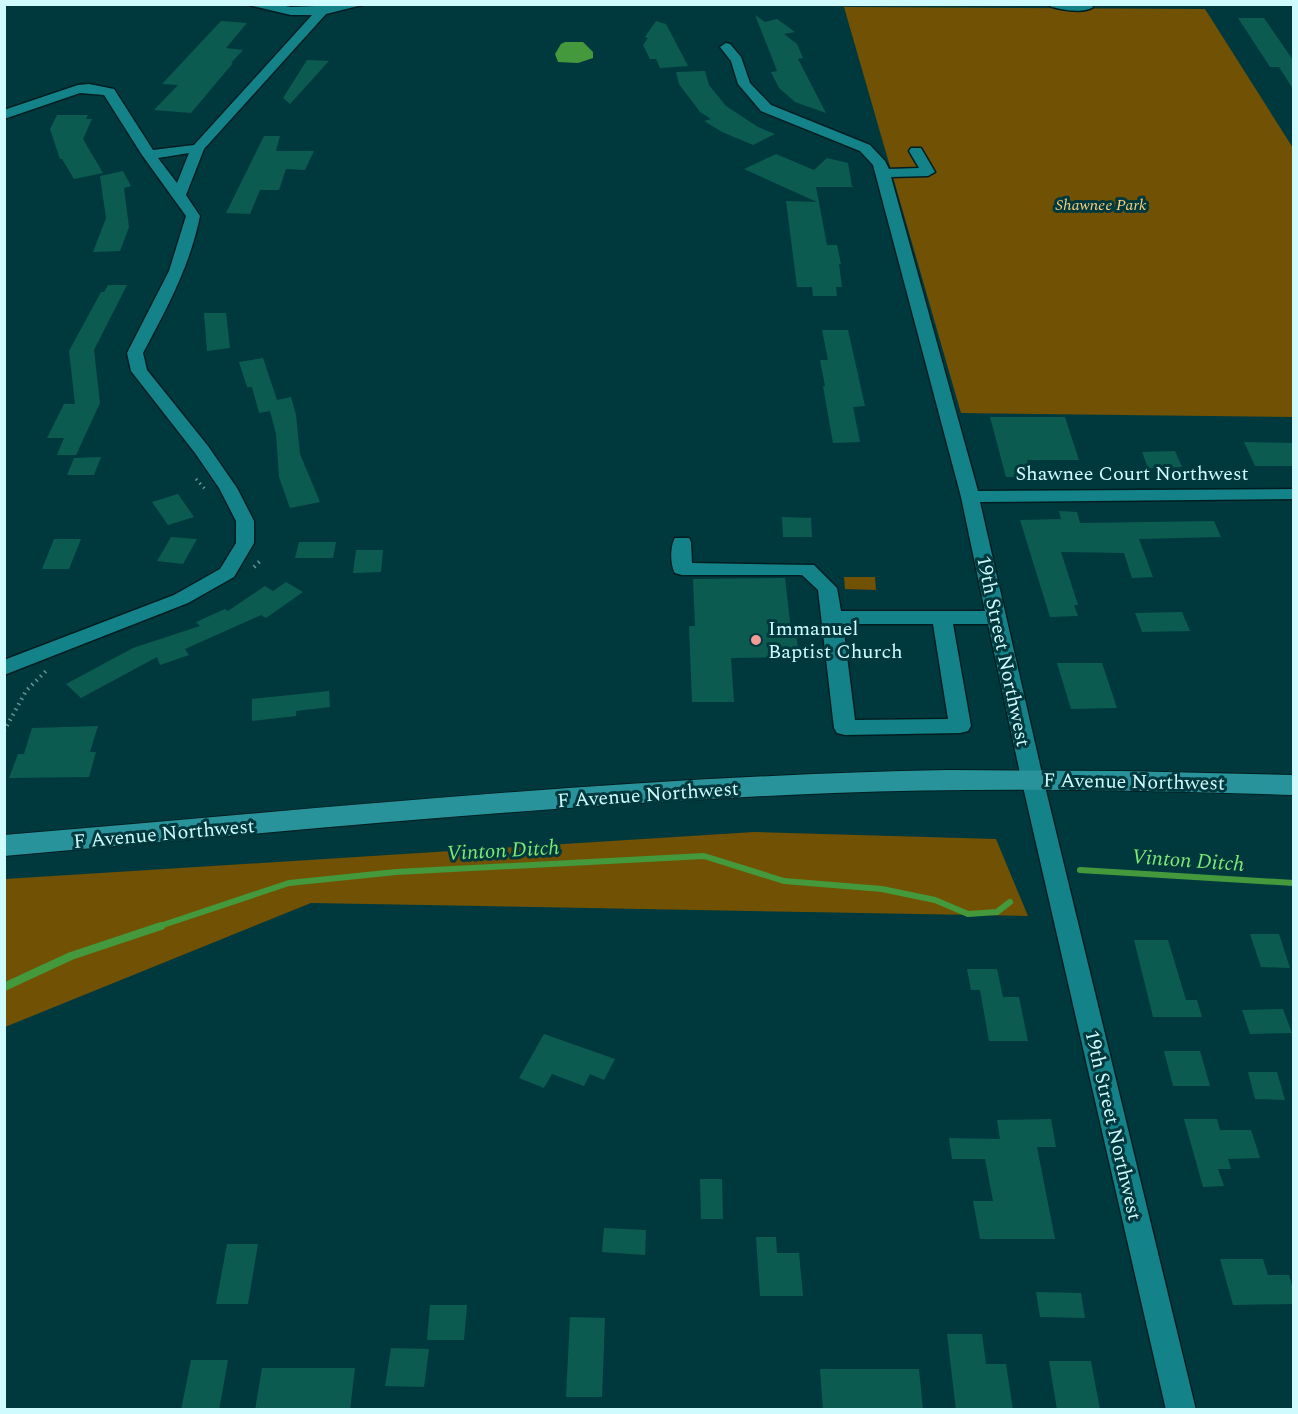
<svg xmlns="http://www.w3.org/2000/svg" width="1298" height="1414" font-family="Spectral,serif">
<rect width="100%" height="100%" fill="#00393d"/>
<path fill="#715104" d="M844,7L1205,9L1293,148V417L961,413Z
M844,577H875L876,590L845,589Z
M754,832L996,839L1028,916L311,903L5,1027V879Z"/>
<path fill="#43993c" d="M565,42H583L593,52V58L578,63L558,62L555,54L561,44Z"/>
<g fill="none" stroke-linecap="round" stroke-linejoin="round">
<path stroke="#43993c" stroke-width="6" d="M1080,870L1294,883
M157,927L289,883L396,872L704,856L784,881L882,889L935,900L968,914L997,912L1010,902"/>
<path stroke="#43993c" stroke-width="8" d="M4,987L71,956L161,926"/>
</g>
<path fill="#0c5b51" d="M755,15L765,22L777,19L795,32L784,34L797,44L803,58L798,59L826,113L795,102L779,88L771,72L777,71L774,63Z
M1238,18H1264L1293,60V89L1279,67H1270Z
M221,21L247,23L226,48L243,50L231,63H233L191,113L154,110L178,85L162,84Z
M656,21L666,24L688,66L660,68L656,59H650L643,45L648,38L645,37Z
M307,60L329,61L290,104L283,98Z
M705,71L709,85L726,106L758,127L775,134L753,145L722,132L704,121L711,119L700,112L679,84L676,72Z
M57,115H88L86,119H92L83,139L103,173L74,179L62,159H60L50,129Z
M264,136H280L276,151H314L305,170L286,169L279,190H260L250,214L226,213Z
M776,154L814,170L827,158L848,163L852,186L854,187H816L827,245H837L841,264H839L842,287H836L837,296H813L812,287H797L786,201L817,202L744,169Z
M123,171L131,186L124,188L129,227L120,251L93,252L106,218L100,176Z
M108,285H127L94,350L100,403L76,455H57L64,438H47L64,404H75L69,351L101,292H104Z
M204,313H226L230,348L207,351Z
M822,330H848L865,406L853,407L860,442L833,443L823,386H825L820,360H828Z
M263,358L277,400L291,397L296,415L300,454L320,502L290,508L279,477L276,434L270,411L259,413L252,387H247L239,362Z
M990,417H1065L1079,460H1027L1031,477H1006Z
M1244,442L1293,443V466H1255Z
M1175,451L1182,467L1148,468L1142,452Z
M101,457L94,475H67L74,458Z
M178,494L194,517L168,525L152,502Z
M1059,511L1077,512L1080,523L1214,521L1221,537L1139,539L1153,577L1132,578L1124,553L1061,552L1078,605H1074L1078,616L1050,617L1020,520L1061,519Z
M782,517L811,518L812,537H783Z
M171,537L197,539L183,564L157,561Z
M54,539H81L69,569H42Z
M299,542H336L333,558H295Z
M356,550H383L381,572L353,573Z
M785,578L790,622L792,633H796L799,657L731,658L734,702H692L689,626H695L693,579Z
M286,582L303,592L266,618L261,615L185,649L189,655L160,665L157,657L81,698L66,684L133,648L200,626L196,622L225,609L228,611L265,586L273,591Z
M1182,612L1190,631L1142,632L1135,613Z
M1057,663H1102L1117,708L1071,709Z
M329,691L330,707L296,711V716L252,721V699Z
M98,726L90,752H96L89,777L9,778L18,754H24L32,728Z
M1250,934H1279L1290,968L1261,967Z
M1134,940H1168L1186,1000H1197L1202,1017H1153Z
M967,969H997L1003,997H1019L1028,1041H989L980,990H971Z
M1283,1009L1292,1033L1250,1034L1242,1010Z
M544,1034L615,1059L604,1080L590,1074L584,1086L552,1074L544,1088L519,1078Z
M1164,1051H1200L1210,1086H1173Z
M1248,1072H1277L1285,1100L1255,1099Z
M1051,1119L1056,1147H1037L1055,1239H980L973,1201H993L985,1159H952L949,1138L1000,1139L997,1120Z
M1184,1119H1217L1220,1130H1251L1260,1158L1228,1159L1231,1169H1218L1224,1186L1203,1187Z
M700,1179H722L723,1219H701Z
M604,1228L646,1230L645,1255L602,1252Z
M756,1237H776L777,1253H799L803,1296H760Z
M227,1244H258L248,1304H216Z
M1220,1259H1263L1268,1275H1289L1293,1289V1304L1233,1305Z
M1036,1292L1081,1293L1085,1318L1040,1317Z
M430,1305H467L464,1340H427Z
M570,1317L605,1318L602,1397H566Z
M947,1334H982L986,1364H1006L1013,1410H956Z
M391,1348L429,1349L424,1387L385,1386Z
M191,1360H228L219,1410H181Z
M1049,1361H1091L1100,1410H1057Z
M262,1368H355L350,1410H255Z
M820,1369H919L923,1410H823Z"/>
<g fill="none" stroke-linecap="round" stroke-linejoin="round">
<defs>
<path id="minor" d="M244,4H274L291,7L366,4L326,14L204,149L186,195L200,216C190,266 167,308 143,353L147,370L208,446L237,488L254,521V543L234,577L188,603L4,675V660L174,595L220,569L236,543V521L219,488L195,453L131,371L127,353L169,271L186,216L142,155L104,95L80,93L4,119V110L78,85L89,84L114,89L153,150L194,145L312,15H291ZM189,153L177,183L158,158Z
M1046,4H1091L1093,7C1084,14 1056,10 1046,4Z
M726,43L730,44L741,57L750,83L771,105L870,145L885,161L889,169L919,168L909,151L911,148H921L935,172L928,176L891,177L978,491L1294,489V499L980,502L1043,778L1196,1410H1166L1021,778L988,624H953L971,726L968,731L960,733L845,735L837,733L834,728L818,590L802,575H682L675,573C670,565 670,546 675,538H689L691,542L692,563L814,565L837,588L841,611H985L961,497L873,165L860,151L761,111L738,84L731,61L720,47ZM843,624H933L948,719L855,720Z"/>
<path id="major" d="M948,770L1121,771L1294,775V795C1140,790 986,787 833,793C556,804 280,832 4,856V835C319,809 632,776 948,770Z"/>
</defs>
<use href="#minor" stroke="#001e20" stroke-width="3"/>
<use href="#major" stroke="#001e20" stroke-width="2"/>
<path stroke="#63969a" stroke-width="3" stroke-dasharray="1.5 4" stroke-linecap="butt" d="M196,479L205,489"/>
<path stroke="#63969a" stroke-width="4" stroke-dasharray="1.5 4.5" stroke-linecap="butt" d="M254,567L261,560
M4,731L26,691L46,671"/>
<use href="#minor" fill="#138289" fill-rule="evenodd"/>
<use href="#major" fill="#29939b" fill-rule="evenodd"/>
</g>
<circle fill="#f59b98" stroke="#00393d" stroke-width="2" cx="756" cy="640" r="6"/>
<g text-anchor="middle" stroke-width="6" stroke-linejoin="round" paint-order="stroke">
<g font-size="16" font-style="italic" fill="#facf7e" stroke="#00393d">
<text x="1101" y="210">Shawnee Park</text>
</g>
<g font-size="20" fill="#cffbfe" stroke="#00393d">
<text x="1132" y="480">Shawnee Court Northwest</text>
<text transform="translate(1004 651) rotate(78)" y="7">19th Street Northwest</text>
<text transform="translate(1134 781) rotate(1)" y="7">F Avenue Northwest</text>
<text transform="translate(648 794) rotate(-4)" y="7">F Avenue Northwest</text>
<text transform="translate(164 833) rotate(-5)" y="7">F Avenue Northwest</text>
<text transform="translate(1114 1125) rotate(77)" y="7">19th Street Northwest</text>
</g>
<g font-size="20" fill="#cffbfe" stroke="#00393d" text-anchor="start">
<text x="768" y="635">Immanuel<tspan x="768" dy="23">Baptist Church</tspan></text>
</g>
<g font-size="21" font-style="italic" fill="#7ee974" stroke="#00393d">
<text transform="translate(503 850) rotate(-3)" y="7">Vinton Ditch</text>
<text transform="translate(1188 860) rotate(4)" y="7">Vinton Ditch</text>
</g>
</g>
<rect width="1298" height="1414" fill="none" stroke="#cffbfe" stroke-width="12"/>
</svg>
